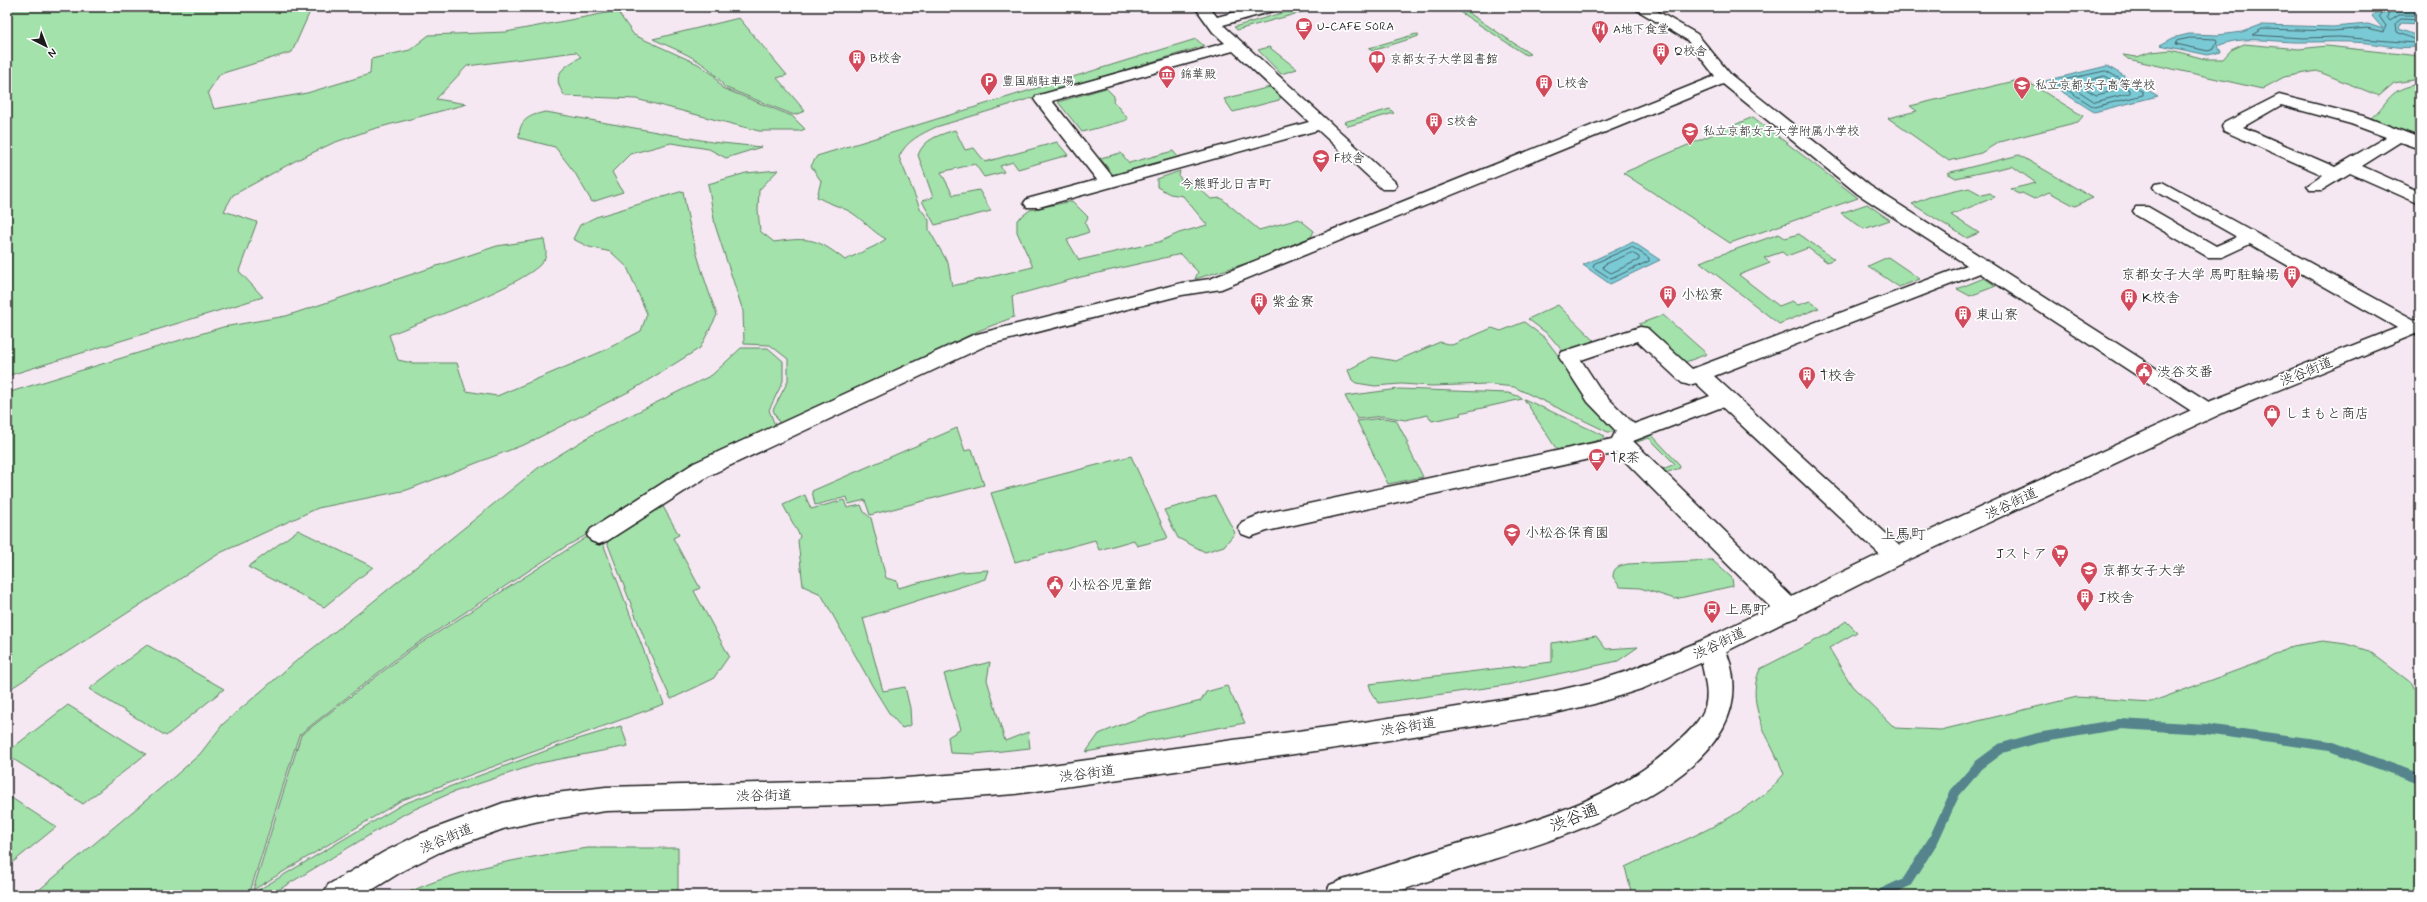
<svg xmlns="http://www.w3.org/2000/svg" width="2427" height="902" font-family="Mynerve,'Klee One',sans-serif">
<rect width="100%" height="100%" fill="#f5e8f2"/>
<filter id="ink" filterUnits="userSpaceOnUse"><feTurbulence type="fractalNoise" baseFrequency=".025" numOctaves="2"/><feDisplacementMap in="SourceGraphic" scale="8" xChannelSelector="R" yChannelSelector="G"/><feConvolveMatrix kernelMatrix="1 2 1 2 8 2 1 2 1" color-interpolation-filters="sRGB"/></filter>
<g filter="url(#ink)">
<path fill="#a3e2ab" stroke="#607f64" d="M7,7H117L120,11L142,7H312L292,52L220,74L208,92L214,109L307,93L370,74L371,59L410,50L429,35L506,32L617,11L634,35L698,64L714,75L722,88L792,116L805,129L800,131H759L636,99L565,96C549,74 564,67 581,57L576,52L467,66L436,99L467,104L373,129L333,143L295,161L233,195L224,211L257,222L239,271L263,297L7,376Z
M1302,7H1321L1237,30L1234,27Z
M1452,7H1460L1530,54L1526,55Z
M739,18L787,75L777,78L805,111L794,115L724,87C710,61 678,51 653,39Z
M1416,34L1419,36L1372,51L1369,48Z
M1196,39L1204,46L936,127C921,134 906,141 899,157L920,208L929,220V230L948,263L952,286L1033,267L1017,232V220L1030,210L1072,201L1088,217L1085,223L1089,232L1067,240L1079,260L1159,242L1179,233L1207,225L1183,196L1170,194L1157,187V179L1180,171L1179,176L1182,181L1190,180L1211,199L1221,198L1259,230L1299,219L1314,231L1311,237L1257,260L1195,279L1198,272L1181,254L1081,277L1012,296L1014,317L978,331L780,425L773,410L788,381V359L770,345L744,344L743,311L715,225L708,184L746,173L778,170L759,190L758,210L760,231L774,242C809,237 817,238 845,260L875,246L886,239C871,231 863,219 849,211C839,206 827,203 817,197L821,181L811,166L817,156Z
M2244,44L2299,49L2326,46L2420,56V79L2394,83L2379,96L2317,71L2284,77L2262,89L2128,59L2123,55L2137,57L2151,52L2171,50L2205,59H2223L2231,50Z
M1269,47L1297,69L1281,74L1258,50Z
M2023,79L2083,116L2078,122L1999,142L1981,153L1949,161L1888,118L1917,111L1910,106Z
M2420,84V138L2370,119C2391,101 2387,89 2420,84Z
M1270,87L1281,97L1279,100L1233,112L1224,99Z
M1106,88L1114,96L1113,101L1128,119L1124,121L1082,132L1058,102Z
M1390,109L1394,113L1348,126L1344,122Z
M546,112L712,142L761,147L726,158L709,149L671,143L630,154L612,172L623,192L592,202L575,173L555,147L519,138C519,119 530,115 546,112Z
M1753,117L1858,198L1730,243L1623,173Z
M955,130L965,150L974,148L985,162L1057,142L1068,155L1018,169L1013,162L1000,166L1004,172L984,177L975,164L941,172L953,195L979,190L991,211L935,225L922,201L933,197L918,155C924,139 939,135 955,130Z
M1173,151L1179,158L1114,176L1100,158L1121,153L1129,163Z
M2019,155L2093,198L2075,206L2049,192L2034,199L2022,193L2019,194L2011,189L2036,183L2012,166L1956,178L1947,173Z
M1969,188L1982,195L1990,193L1995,197L1951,215L1979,233L1967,238L1912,204L1929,197Z
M683,191C690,235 702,274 717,315L700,348L634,389L528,443L407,490L318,508L220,553L7,691V393L223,327L286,316L497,246L544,239C545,246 548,254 544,260C529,284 420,322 389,335L398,360L412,363H457L466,391L497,396L603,351L641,331L647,314L627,267L611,252L589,247L573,239L580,225L596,217Z
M1867,204L1890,220L1864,229L1841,213Z
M1779,234L1785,238L1799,234L1834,259L1827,262L1808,248L1787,256L1782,252L1764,258L1770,263L1739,275L1779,306L1792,301L1798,305L1810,301L1819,308L1779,324L1700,262Z
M1888,257L1920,279L1899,287L1868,266Z
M1984,278L1996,286L1970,296L1957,289Z
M1558,305L1597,343L1565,354L1549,335L1528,319Z
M1663,315L1707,354L1683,363L1639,324Z
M1524,322L1545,338L1616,432H1608L1514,387L1487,384L1432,386L1401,384L1375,386L1356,383L1352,380L1348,370L1372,357L1396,361L1440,342L1452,345L1492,328L1501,331Z
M741,348H768L783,361V381L769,410L776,428L565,547L406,651L299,735L249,895H33L175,776L200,754L223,724L295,662L364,609L538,468L595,433L712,375Z
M1399,389L1508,393L1518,396L1522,399L1460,413L1461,415L1432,421L1428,415L1405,420L1383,416L1357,419L1345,396Z
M1524,399L1605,436L1600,440L1557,450Z
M1383,418L1396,420L1408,443H1406L1423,477L1388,484L1357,421Z
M957,428L965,451L972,449L984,485L870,515L865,500L849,504L847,497L815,505L812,491Z
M1650,433L1679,464L1680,468L1662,474L1658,471L1675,464L1649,438L1634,443V439Z
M1131,456L1168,538L1137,546L1134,540L1099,550L1095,540L1015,562L991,493Z
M805,495L811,509L844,500L847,508L861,505L864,512L871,518L886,578L897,581L898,588L961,572L988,570L985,579L863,618L883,691L905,687L910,708L911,725L902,728L889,713L873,687L821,594L803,586L798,541L800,536L783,505Z
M1215,496L1235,533L1224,546L1205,552L1178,538L1164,510Z
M661,503L679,535L673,538L700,588L694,591L729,656L713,679L671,699L650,653L605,537Z
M298,530L373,567L324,607L248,567Z
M587,537L601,538L664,704L402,800L253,890L301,735L409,651Z
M1712,560L1732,578L1733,586L1675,599L1640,588L1620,587L1613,577C1613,567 1619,566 1628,564Z
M1846,621L1857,632L1829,648L1852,686L1895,728L1941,730L2077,697L2151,702L2268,659L2293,646L2323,641L2346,644L2369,651L2410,682L2420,700V895H1632L1625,867C1675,843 1749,818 1784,774C1771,741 1744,705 1760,669L1828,634Z
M1596,636L1606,649L1638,647L1618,661L1507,685L1379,703L1372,694L1369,684L1552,662V643Z
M147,645L224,689L166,736L89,689Z
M990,662L987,680L1005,741L1028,732L1030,748L975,754L950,753L948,737L961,729L944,674Z
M1227,686L1245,723L1086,752L1099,734L1145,715L1201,701L1206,692Z
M68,705L146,754L83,804L7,755V752Z
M621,726L628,746L540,763L451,793L406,813L270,895H250L403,804L575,740Z
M7,795L56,827L7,867Z
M588,848H678V895H403C461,867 525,858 588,848Z"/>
<path fill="#7acad6" stroke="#54848c" d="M2387,7L2420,9V24L2401,23L2399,29L2420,37V46C2402,50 2385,45 2368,43C2346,41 2325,42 2303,42C2276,43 2243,34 2218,46L2221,52L2208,55L2160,45L2173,38L2189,34L2218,35L2242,32L2261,25L2333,27L2368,24L2383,29L2372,16L2378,10Z
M2107,66L2158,96L2094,112L2045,81Z
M1633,242L1660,260L1610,284L1583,265Z"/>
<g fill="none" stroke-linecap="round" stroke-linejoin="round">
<path stroke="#426266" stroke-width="1" d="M2386,7L2379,16L2386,26L2383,32L2368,28L2333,31L2262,29L2252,35L2303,38L2339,37L2414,43L2415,40L2397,32L2396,23L2401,19L2420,20
M2391,7L2387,17L2390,21L2399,15H2420
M2190,38L2216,39L2217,41L2214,49L2208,51L2176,44L2177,41Z
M2106,71L2143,92V95L2094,107L2058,84L2060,81Z
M2105,76L2130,90V93L2095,102L2071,86Z
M2104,83L2114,88V91L2096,95L2086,89L2088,86Z
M1632,247L1649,258V261L1611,279L1593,267L1594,264Z
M1632,253L1639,257V260L1611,273L1603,268L1604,265Z"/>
<path stroke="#54848c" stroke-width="10" d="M1879,895L1907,882L1934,839L1955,793L1979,765L2002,748L2038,738L2120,724L2206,729L2330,746L2420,779"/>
<defs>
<path id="minor" d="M1195,7H1209L1217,17L1255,7H1278L1276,10L1223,25L1394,181L1397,185L1394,189H1382L1318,130L1039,207H1027L1024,203L1027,199L1097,180L1036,102L1034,99L1036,96L1225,43L1213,32ZM1233,51L1309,122L1112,176L1052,101Z
M1632,7H1650L1697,34L1731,75L1870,186L2215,406L2218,411L2215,416L2207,418L2199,416L1980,273L1714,376L1904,550L1908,556L1904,562L1896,565L1888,562L1722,407L1633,441L1798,603L1801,610L1798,617L1789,620L1780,617L1617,453L1267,531L1250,537L1242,534L1238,528L1242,522L1262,514L1612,439L1616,431L1588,402L1559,357L1562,352L1640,327L1647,328L1692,369L1967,265L1858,194L1723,84L1221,289L1182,295L987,345L710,475L607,541L599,544L591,541L587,535L591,529L694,463L973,335L1182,283L1210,279L1715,76L1687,40ZM1637,341L1682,383L1689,385L1696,383L1710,396L1634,424L1602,392L1581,360Z
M2279,95L2363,116L2420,138V149L2400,142L2362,166L2420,192V204L2350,173L2322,190H2310L2307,186L2323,175L2224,131L2222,127L2224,123ZM2281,105L2351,124L2386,137L2335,167L2243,127Z
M2162,182L2420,323V333L2413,334L2406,333L2250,244L2222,257H2208L2136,215L2133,211L2136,207H2148L2216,246L2237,237L2156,191L2153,187L2156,183Z
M1712,637L1721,640C1789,772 1561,838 1475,865C1444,874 1414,888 1383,895C1365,898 1343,895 1325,895L1330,885L1340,881C1383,867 1427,853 1470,840C1541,818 1613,799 1670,749C1681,739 1693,729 1701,716C1717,690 1693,659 1703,640Z"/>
<path id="major" d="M2420,319V332L2227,411L1904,562L1721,654L1644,688L1594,704L1551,714L1364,744L1015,794L879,804L606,811L539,821L503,829L440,852L404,870L364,895H323L328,885L384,852L420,834L503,803L539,795L606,787L879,780L1015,770L1364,722L1551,692L1594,682L1628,671L1703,640L1888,550L2211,401Z"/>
</defs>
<use href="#minor" stroke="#1c1c1c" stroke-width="3"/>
<use href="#major" stroke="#1c1c1c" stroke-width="3"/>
<use href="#minor" fill="#fff" fill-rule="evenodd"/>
<use href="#major" fill="#fff" fill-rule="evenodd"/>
</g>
</g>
<defs>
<symbol id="cafe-pin" viewBox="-11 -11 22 30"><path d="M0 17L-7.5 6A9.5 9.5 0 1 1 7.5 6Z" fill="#d1495b" stroke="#fff"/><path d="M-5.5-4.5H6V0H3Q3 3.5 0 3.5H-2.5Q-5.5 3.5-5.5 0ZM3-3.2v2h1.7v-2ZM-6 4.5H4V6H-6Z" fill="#fff"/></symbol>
<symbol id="restaurant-pin" viewBox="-11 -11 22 30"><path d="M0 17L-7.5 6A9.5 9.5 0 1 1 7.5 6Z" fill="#d1495b" stroke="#fff"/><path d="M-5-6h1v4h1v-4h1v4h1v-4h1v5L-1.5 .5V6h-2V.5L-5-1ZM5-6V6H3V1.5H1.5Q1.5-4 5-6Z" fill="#fff"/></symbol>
<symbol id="building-pin" viewBox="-11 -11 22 30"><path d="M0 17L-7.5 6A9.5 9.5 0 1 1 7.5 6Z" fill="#d1495b" stroke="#fff"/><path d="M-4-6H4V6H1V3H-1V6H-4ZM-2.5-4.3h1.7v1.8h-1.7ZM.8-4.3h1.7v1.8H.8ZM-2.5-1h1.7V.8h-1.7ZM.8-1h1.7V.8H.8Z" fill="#fff"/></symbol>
<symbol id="library-pin" viewBox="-11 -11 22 30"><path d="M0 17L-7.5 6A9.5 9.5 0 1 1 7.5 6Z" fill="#d1495b" stroke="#fff"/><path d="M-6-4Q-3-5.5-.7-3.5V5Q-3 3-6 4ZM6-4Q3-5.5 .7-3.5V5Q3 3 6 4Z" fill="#fff"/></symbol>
<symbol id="museum-pin" viewBox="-11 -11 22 30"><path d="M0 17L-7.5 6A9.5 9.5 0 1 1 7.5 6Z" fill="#d1495b" stroke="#fff"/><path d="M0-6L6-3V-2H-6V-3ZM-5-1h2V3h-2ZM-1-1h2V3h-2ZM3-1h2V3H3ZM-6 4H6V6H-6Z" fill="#fff"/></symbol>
<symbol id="parking-pin" viewBox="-11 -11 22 30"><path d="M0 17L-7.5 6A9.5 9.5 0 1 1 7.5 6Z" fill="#d1495b" stroke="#fff"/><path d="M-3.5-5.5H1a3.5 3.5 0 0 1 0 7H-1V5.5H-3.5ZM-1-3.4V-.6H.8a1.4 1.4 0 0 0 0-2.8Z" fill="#fff"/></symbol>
<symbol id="school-pin" viewBox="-11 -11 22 30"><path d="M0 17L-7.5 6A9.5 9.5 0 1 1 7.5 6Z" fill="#d1495b" stroke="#fff"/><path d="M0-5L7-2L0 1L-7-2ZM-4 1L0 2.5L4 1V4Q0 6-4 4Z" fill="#fff"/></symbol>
<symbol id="university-pin" viewBox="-11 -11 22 30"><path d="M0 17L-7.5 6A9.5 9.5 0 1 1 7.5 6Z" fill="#d1495b" stroke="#fff"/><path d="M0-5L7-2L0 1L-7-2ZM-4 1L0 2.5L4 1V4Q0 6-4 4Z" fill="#fff"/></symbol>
<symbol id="civic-pin" viewBox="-11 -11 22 30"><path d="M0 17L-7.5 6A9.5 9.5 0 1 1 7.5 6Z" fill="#d1495b" stroke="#fff"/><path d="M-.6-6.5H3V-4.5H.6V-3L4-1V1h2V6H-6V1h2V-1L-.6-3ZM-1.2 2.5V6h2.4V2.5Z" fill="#fff"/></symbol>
<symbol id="shop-pin" viewBox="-11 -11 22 30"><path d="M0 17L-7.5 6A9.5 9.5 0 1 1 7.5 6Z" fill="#d1495b" stroke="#fff"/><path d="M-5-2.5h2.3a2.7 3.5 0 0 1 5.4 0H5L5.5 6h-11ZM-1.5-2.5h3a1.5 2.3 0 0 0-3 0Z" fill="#fff"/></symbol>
<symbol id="supermarket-pin" viewBox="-11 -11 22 30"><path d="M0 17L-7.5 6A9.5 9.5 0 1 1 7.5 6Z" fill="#d1495b" stroke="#fff"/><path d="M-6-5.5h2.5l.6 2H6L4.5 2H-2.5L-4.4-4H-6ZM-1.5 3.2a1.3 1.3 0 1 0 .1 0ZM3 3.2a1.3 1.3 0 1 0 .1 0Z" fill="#fff"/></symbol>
<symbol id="bus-pin" viewBox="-11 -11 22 30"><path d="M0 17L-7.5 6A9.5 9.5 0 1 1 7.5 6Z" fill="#d1495b" stroke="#fff"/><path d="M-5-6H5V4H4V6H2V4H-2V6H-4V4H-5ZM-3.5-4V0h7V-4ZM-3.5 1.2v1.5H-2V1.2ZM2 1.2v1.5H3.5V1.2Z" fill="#fff"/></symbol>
</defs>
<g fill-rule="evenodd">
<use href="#cafe-pin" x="1294" y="16" width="20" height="27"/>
<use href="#restaurant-pin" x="1590" y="19" width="20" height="27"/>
<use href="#building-pin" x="1651" y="41" width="20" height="27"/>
<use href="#building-pin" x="847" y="48" width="20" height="27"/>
<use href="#library-pin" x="1367" y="49" width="20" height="27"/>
<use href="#museum-pin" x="1157" y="64" width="20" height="27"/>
<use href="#parking-pin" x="979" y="71" width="20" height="27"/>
<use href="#building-pin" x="1534" y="73" width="20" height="27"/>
<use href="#school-pin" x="2012" y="75" width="20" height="27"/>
<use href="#building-pin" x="1424" y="111" width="20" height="27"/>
<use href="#school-pin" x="1680" y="121" width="20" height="27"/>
<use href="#university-pin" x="1311" y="148" width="20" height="27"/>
<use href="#building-pin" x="2282" y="264" width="20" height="27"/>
<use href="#building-pin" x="1658" y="284" width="20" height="27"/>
<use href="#building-pin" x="2119" y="287" width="20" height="27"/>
<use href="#building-pin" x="1249" y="291" width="20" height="27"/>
<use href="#building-pin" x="1953" y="304" width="20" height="27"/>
<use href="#civic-pin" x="2134" y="361" width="20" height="27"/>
<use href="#building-pin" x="1797" y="365" width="20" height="27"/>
<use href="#shop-pin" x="2262" y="403" width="20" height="27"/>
<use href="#cafe-pin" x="1587" y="447" width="20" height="27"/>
<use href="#school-pin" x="1502" y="522" width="20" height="27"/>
<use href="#supermarket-pin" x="2050" y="543" width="20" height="27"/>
<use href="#university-pin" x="2079" y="560" width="20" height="27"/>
<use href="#civic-pin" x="1045" y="574" width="20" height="27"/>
<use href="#building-pin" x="2075" y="587" width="20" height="27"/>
<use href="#bus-pin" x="1702" y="599" width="20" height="27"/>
</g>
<g text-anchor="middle" stroke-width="3.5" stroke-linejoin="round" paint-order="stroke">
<g font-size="12" fill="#1c1c1c" stroke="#fff" text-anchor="start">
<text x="1317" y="30">U-CAFE SORA</text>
<text x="1613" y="33">A地下食堂</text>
<text x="1674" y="55">Q校舎</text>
<text x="870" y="62">B校舎</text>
<text x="1390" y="63">京都女子大学図書館</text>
<text x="1180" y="78">錦華殿</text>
<text x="1002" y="85">豊国廟駐車場</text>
<text x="1557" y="87">L校舎</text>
<text x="2035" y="89">私立京都女子高等学校</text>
<text x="1447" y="125">S校舎</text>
<text x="1703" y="135">私立京都女子大学附属小学校</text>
<text x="1334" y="162">F校舎</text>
</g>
<g font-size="13" fill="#1c1c1c" stroke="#fff">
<text x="1226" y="188">今熊野北日吉町</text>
</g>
<g font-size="14" fill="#1c1c1c" stroke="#fff" text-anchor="start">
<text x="2279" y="279" text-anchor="end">京都女子大学 馬町駐輪場</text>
<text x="1681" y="299">小松寮</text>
<text x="2142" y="302">K校舎</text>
<text x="1272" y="306">紫金寮</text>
<text x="1976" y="319">東山寮</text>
<text x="2157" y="376">渋谷交番</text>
<text x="1820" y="380">T校舎</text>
<text x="2285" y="418">しまもと商店</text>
<text x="1610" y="462">TR茶</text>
<text x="1525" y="537">小松谷保育園</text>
<text x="2047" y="558" text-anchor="end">Jストア</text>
<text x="2102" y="575">京都女子大学</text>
<text x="1068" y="589">小松谷児童館</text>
<text x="2098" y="602">J校舎</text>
<text x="1725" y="614">上馬町</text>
</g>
<g font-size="14" fill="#1c1c1c" stroke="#fff">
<text transform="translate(2306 371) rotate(-22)" y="5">渋谷街道</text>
<text transform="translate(2011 503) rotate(-25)" y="5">渋谷街道</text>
<text transform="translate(1719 643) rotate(-25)" y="5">渋谷街道</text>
<text transform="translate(1408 726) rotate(-9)" y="5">渋谷街道</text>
<text transform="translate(1087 773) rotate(-7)" y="5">渋谷街道</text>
<text transform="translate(764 795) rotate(-1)" y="5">渋谷街道</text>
<text transform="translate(446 838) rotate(-23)" y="5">渋谷街道</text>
</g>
<g font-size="15" fill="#1c1c1c" stroke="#fff">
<text x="1903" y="539">上馬町</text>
</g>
<g font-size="17" fill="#1c1c1c" stroke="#fff">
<text transform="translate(1574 817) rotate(-21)" y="6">渋谷通</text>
</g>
</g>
<rect width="2427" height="902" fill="none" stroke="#fff" stroke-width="24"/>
<rect x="12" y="12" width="2403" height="878" fill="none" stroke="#1c1c1c" stroke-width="1.5" filter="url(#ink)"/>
<g transform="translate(46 46) rotate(138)" stroke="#ffffff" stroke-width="3" paint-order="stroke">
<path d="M0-3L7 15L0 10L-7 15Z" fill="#1c1c1c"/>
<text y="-6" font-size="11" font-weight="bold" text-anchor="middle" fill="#1c1c1c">N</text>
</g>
</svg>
